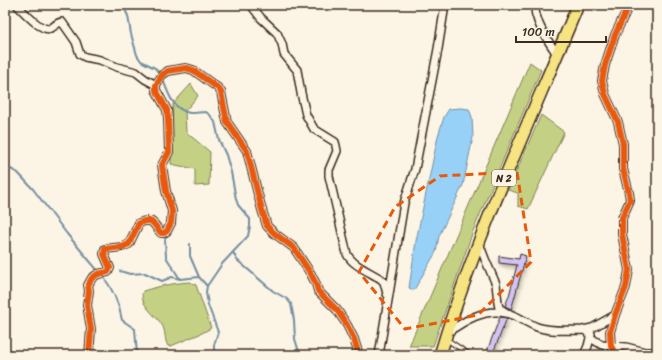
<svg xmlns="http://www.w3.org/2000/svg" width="662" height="360" font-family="Sriracha,sans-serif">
<defs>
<filter id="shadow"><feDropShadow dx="1.5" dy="3" stdDeviation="2" flood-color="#0004"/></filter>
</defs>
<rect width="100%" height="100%" fill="#fcf5e5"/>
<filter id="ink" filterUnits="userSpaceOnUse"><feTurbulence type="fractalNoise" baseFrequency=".025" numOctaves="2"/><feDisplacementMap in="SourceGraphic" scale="8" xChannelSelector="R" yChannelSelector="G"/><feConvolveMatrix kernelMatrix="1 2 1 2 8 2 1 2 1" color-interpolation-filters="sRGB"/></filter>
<g filter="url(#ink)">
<path fill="#c4d185" stroke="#807e52" d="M530,62L541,70L473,231L433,346H409Z
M191,84L198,96L185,111L186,132L210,152L209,185L195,186V169L171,164L173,104Z
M541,115L564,132L528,209L518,206V193L508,190Z
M190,282L196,285L211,328L202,333L171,346H168C164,340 166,331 162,325C156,315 138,304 143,291C159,286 174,283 190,282Z"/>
<path fill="#98d1f8" stroke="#738ea1" d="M460,108L469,109L472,117L473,137L463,185L439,236L436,252L414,290L409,288L416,241L438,136L444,117L449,109Z"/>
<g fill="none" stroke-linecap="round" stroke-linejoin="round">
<path stroke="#738ea1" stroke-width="2" d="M123,5L128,16L131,34L137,55L141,61L155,68L160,74
M162,77C168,92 172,110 190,113C196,113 201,112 206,112L210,115L215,122L219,140L226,155L231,172L236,199L238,205L250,219V226L248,236L222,264L207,286L206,292L208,305L218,332L214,345V352L216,355
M5,166L18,173L33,189L67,234L99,272
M165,239L166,257L180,279
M190,244V256L199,277
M233,252L237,260L273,291L287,299L291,304L294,320L295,339L300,355
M120,271L130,274L145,273L162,281L172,277L180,279L199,277L207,286
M102,275C113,289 119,303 122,320L135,329L137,355"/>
</g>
<path fill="#d1c3f4" stroke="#3b2a1e" filter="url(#shadow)" d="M520,254L526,256L513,303L511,309L505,306L509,296L517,265L499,263V256L519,259Z
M500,317L507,318L493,353L487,351Z"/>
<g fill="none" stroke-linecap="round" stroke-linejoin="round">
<defs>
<path id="service" d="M446,339L470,355"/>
<path id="minor" d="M17,5C23,11 42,33 51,28C56,26 55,23 62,22L76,42L80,54L85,57L100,60L117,67L136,72L145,79L156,85
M251,5L261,18L277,33L282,44L284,54L297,70L301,93L306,115L314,129L335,142L336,146L337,151L329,170V176L347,254C352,265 370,272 381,279L384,282L387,294
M535,5C535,9 535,14 537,18C540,30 550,44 557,54
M479,243L485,259L496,284L498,303L499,308L507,313
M583,330L592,328L615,315
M447,333C464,321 484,308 506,313C516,315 527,323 537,327C551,332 568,330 583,330L586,331L594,340L602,345L626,347L645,352H657
M89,355L91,329L87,305L89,291L88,285L92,278L98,274L108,272L110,268L104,254L105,249L122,247L129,244L139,223C153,217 153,224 161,233H164L167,231L171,223L172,211L166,191L162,165L169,152L168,119L167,110L156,90V85L162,75L168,71L186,68L193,70L218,88L221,92L227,122L247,151L262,210L267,226L274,233L294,248L311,274L316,284L318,291L337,310L347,325L354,339L359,355
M379,355L404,203L415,169L438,49L445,5
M584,355L588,346L591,334
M616,355L611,346L610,332L615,315L626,287L629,270L622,234V218L630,200L629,193L623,169V144L618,122L605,94L602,81L605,65L615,35L629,5"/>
<path id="primary" d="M440,355C476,235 530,121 578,5"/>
</defs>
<use href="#service" stroke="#3b2a1e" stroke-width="6"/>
<use href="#minor" stroke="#3b2a1e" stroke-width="10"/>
<use href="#primary" stroke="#3b2a1e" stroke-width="14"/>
<use href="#service" stroke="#fcf5e5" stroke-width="3.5"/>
<use href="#minor" stroke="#fcf5e5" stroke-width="7"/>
<use href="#primary" stroke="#f6e381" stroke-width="11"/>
<defs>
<path id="cycleway" d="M89,355L91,329L87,305L89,291L88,285L92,278L98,274L108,272L110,268L104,254L105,249L122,247L129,244L139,223C153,217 153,224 161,233H164L167,231L171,223L172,211L166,191L162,165L169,152L168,119L167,110L156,90V85L162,75L168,71L186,68L193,70L218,88L221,92L227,122L247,151L262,210L267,226L274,233L294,248L311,274L316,284L318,291L337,310L347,325L354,339L359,355
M616,355L611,346L610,332L615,315L626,287L629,270L622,234V218L630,200L629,193L623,169V144L618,122L605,94L602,81L605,65L615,35L629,5"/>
</defs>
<use href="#cycleway" stroke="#fcf5e5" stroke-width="8"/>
<use href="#cycleway" stroke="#e8590c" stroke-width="6"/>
</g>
</g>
<path fill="none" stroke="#e8590c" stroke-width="3" stroke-dasharray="8 5" stroke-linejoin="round" d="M517,172L531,262L478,315L405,329L359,272L395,207L440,176Z"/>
<g text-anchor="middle" stroke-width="3" stroke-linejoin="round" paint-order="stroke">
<rect fill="#fcf5e5" stroke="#75675a" stroke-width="1" x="492" y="170" width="24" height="16" rx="3"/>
<g font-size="10" font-weight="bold" fill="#3b2a1e">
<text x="504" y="182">N 2</text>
</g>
</g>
<rect width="662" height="360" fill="none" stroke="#fcf5e5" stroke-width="20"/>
<rect x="10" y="10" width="642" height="340" fill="none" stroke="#3b2a1e" stroke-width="1.5" filter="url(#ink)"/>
<path d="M516 36v6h90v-6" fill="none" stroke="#3b2a1e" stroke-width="2"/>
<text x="522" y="36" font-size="12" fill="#3b2a1e" stroke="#fcf5e5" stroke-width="3" paint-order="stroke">100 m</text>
</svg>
